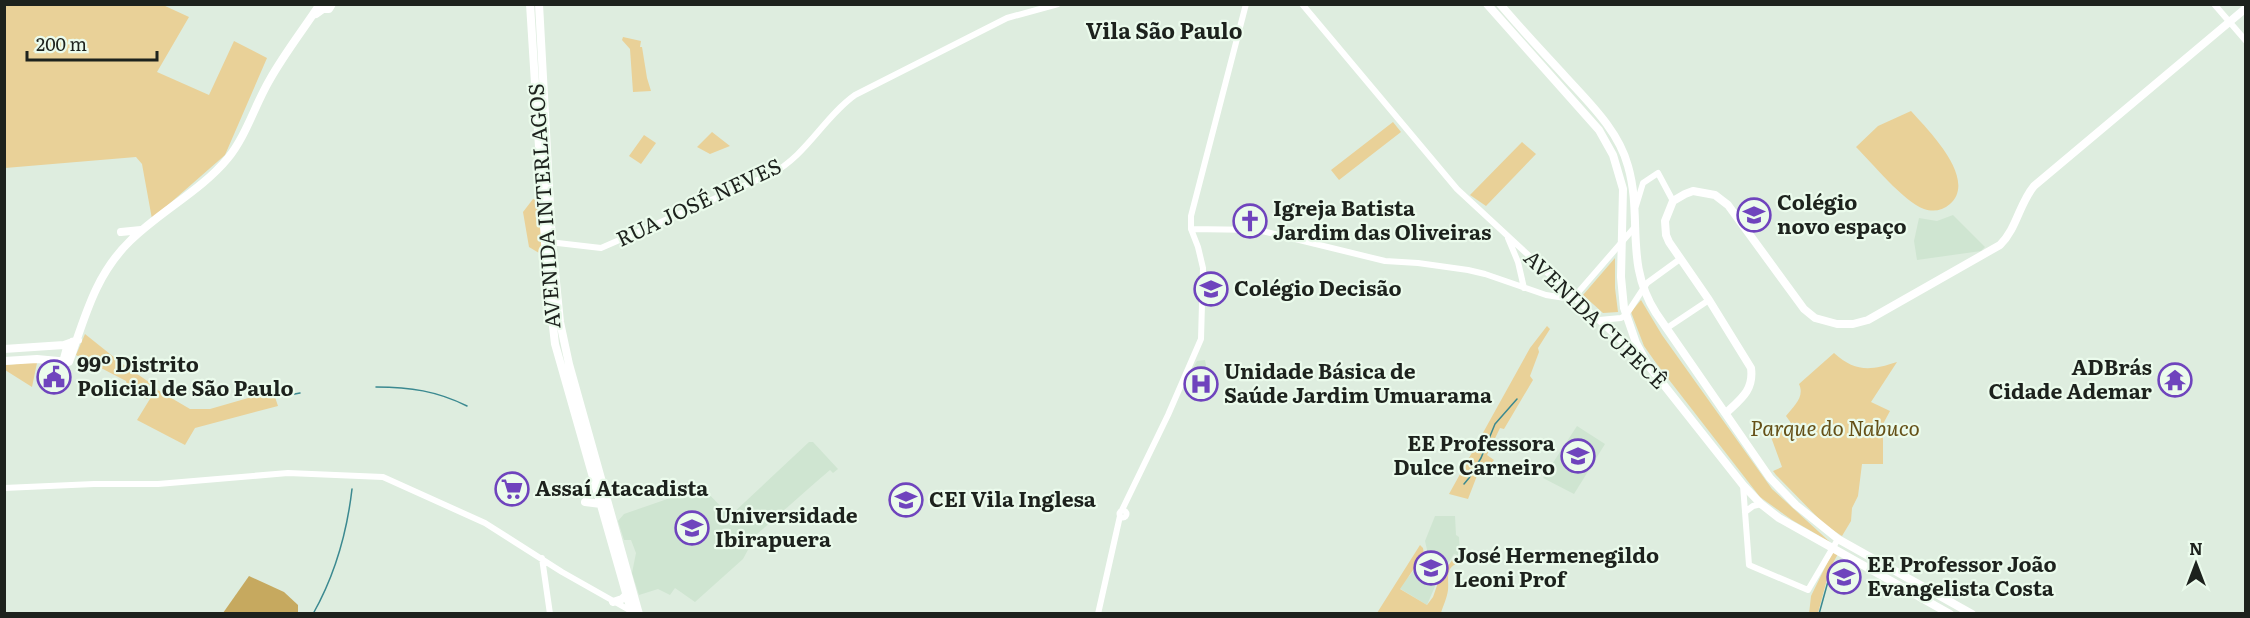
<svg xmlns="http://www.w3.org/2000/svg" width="2250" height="618" font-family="Literata,serif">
<rect width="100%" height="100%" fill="#deeddf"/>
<path fill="#cfe5d1" d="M1953,215L1985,247L1981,251L1917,260L1914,241L1919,218L1937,221Z
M1205,360L1212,397L1194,399L1191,372L1197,361Z
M1577,426L1605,444L1574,494L1543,478Z
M809,442H813L838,469L833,473L830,470L816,482L756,535L743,559L695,602L675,588L670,595L658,589L639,595L632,573L636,553L631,540H624L618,521L624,514L702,487L730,516Z
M1435,516H1455L1456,535L1459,537L1460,556L1454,554L1439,577L1427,605L1399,588L1428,554L1425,541Z"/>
<path fill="#e9d198" d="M5,5H163L189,17L157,72L209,95L234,41L267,58L225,155L152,219L142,164L136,157L5,168Z
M623,37L641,41L640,47H642L647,78L651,91L633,92L630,49L622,40Z
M1911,111C1928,130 1978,179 1950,204C1942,211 1933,212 1924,209C1903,201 1872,163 1856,147L1878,126Z
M1393,122L1401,132L1339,180L1331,170Z
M712,132L730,146L710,154L697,147Z
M644,135L656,143L641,164L629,156Z
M1522,142L1536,154L1486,206L1470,195Z
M533,199L541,201L544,256L529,247L523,212Z
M1615,258V288L1618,312L1603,313L1583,295Z
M1641,300L1662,335L1772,489L1830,542L1792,520L1760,497L1656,363L1644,346L1631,312Z
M1547,326L1550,329L1538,348L1539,352L1530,376L1533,380L1504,429L1500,428L1487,455L1494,460L1486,470L1480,468L1468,499L1449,494L1530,348Z
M85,334L120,362L156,387L147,399L128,388L126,381L76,355Z
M1834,353C1855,372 1870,371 1897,362L1871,402L1890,411L1883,424V464H1862L1858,496L1852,508L1851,521L1842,536L1825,525L1776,475L1773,471L1782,467L1771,437L1791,423L1786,416C1794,406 1805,397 1799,384Z
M26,363H37L32,387L5,370L6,365Z
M156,389L190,409H210L273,391L278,406L195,428L185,445L137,420Z
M1420,545L1423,548L1424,554L1400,589L1427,605L1433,597L1440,577L1453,559H1456V564C1445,569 1449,579 1448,590C1447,598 1443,606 1441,613H1377Z
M1833,551L1838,554L1830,568L1818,613L1809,614L1811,596Z"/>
<path fill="#c6a95f" d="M249,576L284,592L298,605V613H223Z"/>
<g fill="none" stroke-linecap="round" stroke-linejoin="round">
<path stroke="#3b8990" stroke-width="1.5" d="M376,387C410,387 437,391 467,406
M279,397L300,393
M1464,484L1469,478L1481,458L1495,424L1517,399
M313,614C335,575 347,532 352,489
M1819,614L1832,567"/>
<path stroke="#fff" stroke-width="6" d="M1302,4L1457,189L1647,365
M2214,4L2246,41
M1636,206L1643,183L1658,173L1673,201
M1191,229L1258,230L1385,261L1418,263L1468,270L1485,274L1546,295L1565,298L1575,296
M1508,238L1518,262L1524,288
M549,242L601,248L771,174C806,156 824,117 855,95L1007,18L1058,4
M1575,296L1634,228
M1599,320L1621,318L1626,315L1647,283L1680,259
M1667,328L1709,300
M1743,485L1749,565L1808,590L1838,539
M4,488L94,484H158L288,473L383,477L485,523L562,572L631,611
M1122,510L1168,415L1201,339L1203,268L1198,247L1191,229V216L1246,4
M1119.5 514a3.5 3.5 0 1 1 7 0a3.5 3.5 0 1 1-7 0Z
M1745,512L1753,506L1761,504
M542,558L550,614
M1098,614L1120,516"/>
<path stroke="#fff" stroke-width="8" d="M316,14L323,9H329L332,4
M121,232L141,230
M4,349L64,345L78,340
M4,361L37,359L69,362C85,317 95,275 130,241C159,212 202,190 228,158C246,136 255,105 269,81C284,54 303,30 320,4
M63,362L66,351L72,342
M1726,413C1741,399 1754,390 1751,368L1709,300L1669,242L1666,235L1665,221L1673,201L1685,194L1693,191L1715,195L1728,205L1804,309L1815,318L1837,324H1853L1868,320L2000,245C2017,228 2019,204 2034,186L2246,8"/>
<path stroke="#fff" stroke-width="8" d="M530,4L547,274L555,344L632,614
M539,4L552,242L560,322L569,364L639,614
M1487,4L1599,130L1613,155L1623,189L1621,277L1624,308L1636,343L1648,365L1743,485L1761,504L1779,518L1950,614
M1500,4C1520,28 1541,50 1562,73C1587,101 1618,129 1628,166C1643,218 1624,263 1656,313L1770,478L1796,505L1838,539L1972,614
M585,502L601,504
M613,602L622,599L627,594"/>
</g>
<defs>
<symbol id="school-ring" viewBox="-11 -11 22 22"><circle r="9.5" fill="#ebfbec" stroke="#6f44bd" stroke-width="1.5"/><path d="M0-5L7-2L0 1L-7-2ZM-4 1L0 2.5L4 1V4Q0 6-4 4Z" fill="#6f44bd"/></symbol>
<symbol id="church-ring" viewBox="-11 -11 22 22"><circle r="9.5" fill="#ebfbec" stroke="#6f44bd" stroke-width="1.5"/><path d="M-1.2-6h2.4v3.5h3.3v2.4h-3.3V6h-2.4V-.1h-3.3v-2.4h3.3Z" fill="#6f44bd"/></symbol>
<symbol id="civic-ring" viewBox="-11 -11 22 22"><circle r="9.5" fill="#ebfbec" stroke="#6f44bd" stroke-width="1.5"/><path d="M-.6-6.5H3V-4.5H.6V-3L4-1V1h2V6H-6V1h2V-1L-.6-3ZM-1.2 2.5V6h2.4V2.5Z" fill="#6f44bd"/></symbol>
<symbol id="temple-ring" viewBox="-11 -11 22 22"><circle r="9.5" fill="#ebfbec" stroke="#6f44bd" stroke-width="1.5"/><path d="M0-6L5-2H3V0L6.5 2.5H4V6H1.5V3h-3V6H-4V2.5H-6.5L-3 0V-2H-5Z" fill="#6f44bd"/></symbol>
<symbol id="hospital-ring" viewBox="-11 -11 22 22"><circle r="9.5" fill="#ebfbec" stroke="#6f44bd" stroke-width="1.5"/><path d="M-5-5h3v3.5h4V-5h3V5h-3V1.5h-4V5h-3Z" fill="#6f44bd"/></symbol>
<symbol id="supermarket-ring" viewBox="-11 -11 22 22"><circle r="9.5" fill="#ebfbec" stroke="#6f44bd" stroke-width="1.5"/><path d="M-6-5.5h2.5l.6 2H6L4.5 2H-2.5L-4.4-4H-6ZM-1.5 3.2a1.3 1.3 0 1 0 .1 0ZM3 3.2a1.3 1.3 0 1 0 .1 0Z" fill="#6f44bd"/></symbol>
<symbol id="university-ring" viewBox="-11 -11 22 22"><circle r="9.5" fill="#ebfbec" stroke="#6f44bd" stroke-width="1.5"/><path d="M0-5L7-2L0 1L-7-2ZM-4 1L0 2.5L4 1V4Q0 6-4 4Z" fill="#6f44bd"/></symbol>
</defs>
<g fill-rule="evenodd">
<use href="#school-ring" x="1735" y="196" width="38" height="38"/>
<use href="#church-ring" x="1231" y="202" width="38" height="38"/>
<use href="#school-ring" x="1192" y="270" width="38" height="38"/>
<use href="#civic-ring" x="35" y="358" width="38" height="38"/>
<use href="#temple-ring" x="2156" y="361" width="38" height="38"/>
<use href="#hospital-ring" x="1182" y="365" width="38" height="38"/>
<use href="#school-ring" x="1559" y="437" width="38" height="38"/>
<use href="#supermarket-ring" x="493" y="470" width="38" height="38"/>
<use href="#school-ring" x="887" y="481" width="38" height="38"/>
<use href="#university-ring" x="673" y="509" width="38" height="38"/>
<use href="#school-ring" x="1412" y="549" width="38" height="38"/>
<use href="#school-ring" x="1825" y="558" width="38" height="38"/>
</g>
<g text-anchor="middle" stroke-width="4.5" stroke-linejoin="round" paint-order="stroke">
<g font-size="21" fill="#1d221d" stroke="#ebfbec">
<text transform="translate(699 203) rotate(-25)" y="7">RUA JOSÉ NEVES</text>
<text transform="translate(545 206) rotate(-94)" y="7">AVENIDA INTERLAGOS</text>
<text transform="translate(1595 320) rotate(44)" y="7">AVENIDA CUPECÊ</text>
</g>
<g font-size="21" font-weight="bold" fill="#1d221d" stroke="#ebfbec" text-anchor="start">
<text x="1777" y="210">Colégio<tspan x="1777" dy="24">novo espaço</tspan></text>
<text x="1273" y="216">Igreja Batista<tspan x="1273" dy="24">Jardim das Oliveiras</tspan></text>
<text x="1234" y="296">Colégio Decisão</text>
<text x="77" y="372">99º Distrito<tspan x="77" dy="24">Policial de São Paulo</tspan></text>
<text x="2152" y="375" text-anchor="end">ADBrás<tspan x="2152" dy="24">Cidade Ademar</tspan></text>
<text x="1224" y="379">Unidade Básica de<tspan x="1224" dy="24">Saúde Jardim Umuarama</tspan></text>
<text x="1555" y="451" text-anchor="end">EE Professora<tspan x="1555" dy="24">Dulce Carneiro</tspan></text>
<text x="535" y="496">Assaí Atacadista</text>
<text x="929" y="507">CEI Vila Inglesa</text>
<text x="715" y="523">Universidade<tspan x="715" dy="24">Ibirapuera</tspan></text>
<text x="1454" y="563">José Hermenegildo<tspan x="1454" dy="24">Leoni Prof</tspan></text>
<text x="1867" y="572">EE Professor João<tspan x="1867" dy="24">Evangelista Costa</tspan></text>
</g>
<g font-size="21" font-style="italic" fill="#655017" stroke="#ebfbec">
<text x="1835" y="436">Parque do Nabuco</text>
</g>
<g font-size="22" font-weight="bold" fill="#1d221d" stroke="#ebfbec">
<text x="1164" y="39">Vila São Paulo</text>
</g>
</g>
<rect width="2250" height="618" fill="none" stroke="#1d221d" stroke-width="12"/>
<g transform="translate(2196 564)" stroke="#ebfbec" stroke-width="4.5" paint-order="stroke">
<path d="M0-4.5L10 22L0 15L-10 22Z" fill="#1d221d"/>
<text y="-9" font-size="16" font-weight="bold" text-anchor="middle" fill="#1d221d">N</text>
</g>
<path d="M27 51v9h130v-9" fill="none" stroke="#1d221d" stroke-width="3"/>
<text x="36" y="51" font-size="18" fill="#1d221d" stroke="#ebfbec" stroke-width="4.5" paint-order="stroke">200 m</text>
</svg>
